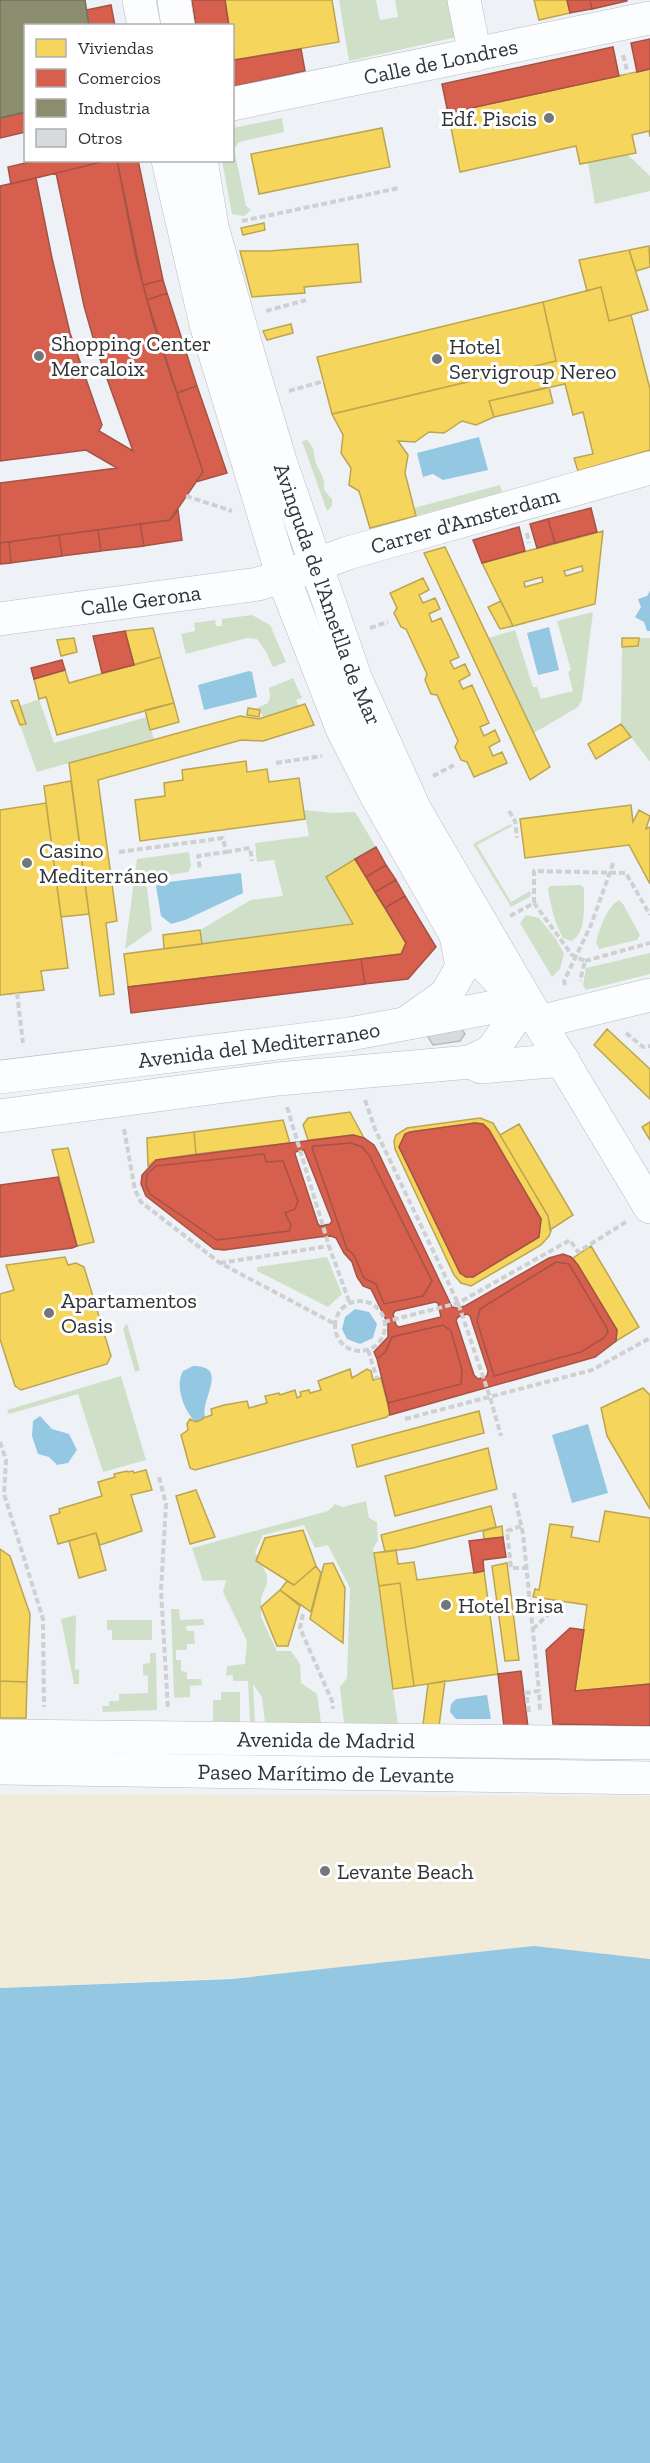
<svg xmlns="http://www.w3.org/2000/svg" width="650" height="2463" font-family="'Zilla Slab',serif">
<rect width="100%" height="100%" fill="#eef2f6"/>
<path fill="#d0dfc8" d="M339,0H376L380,20L398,17L395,0H450L457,37L349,61Z
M282,118L284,132L243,141L238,143L234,149L246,206L251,210L244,216L232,214L222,161L232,160L233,128Z
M628,155L650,176V191L595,204L588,163Z
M307,440C317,450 312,456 318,467C322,476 325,479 324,490L332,499V506L327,511L302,441Z
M500,485L502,492L416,516L414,508Z
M593,612L582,700L578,707L534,733L488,638L515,630L533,687H537L541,699L573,691L568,672L571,670L557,621Z
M252,615L270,625L286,662L273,667L266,652L257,639L247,638L186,654L181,634L195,631L194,623L215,620L216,626H222V619Z
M639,638H650V762L621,724L622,647L638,646Z
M293,678L302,698L296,700L299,706L263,718L260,710L255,709L268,703L270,697L269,688Z
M39,699L54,743L147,717L154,739L37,772L20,725L26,724L20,706Z
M304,810L332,813L355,812L376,847L326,877L353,924L202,944L200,930L251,900L283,896L274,860L257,862L255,843L309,836Z
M511,824L512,826L477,845L511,902L530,891L531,896L511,907L473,844Z
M189,852L191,866L188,872L146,879L152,930L125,949L137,859Z
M581,885L584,888C583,904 588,933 571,941L563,938C554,922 551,906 548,889L550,886Z
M619,900L623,904L640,935L637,940L599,949L596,942C600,928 606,908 619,900Z
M526,915L539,918L556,939L564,954L560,969L552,977L520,923Z
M650,953V974L586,990L583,985L586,968Z
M327,1257L342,1294L328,1307L257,1271V1267Z
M127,1323L140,1370L135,1372L123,1329Z
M121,1376L146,1460L103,1472L78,1394L9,1414L7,1410Z
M366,1501L369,1518L377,1522L378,1541L373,1548L398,1725L344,1724L340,1687L347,1678L350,1588L328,1545L315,1548L304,1525L263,1535L255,1552L267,1575V1583L261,1598V1617L277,1651H291L300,1664L301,1683L317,1694L321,1723L265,1722L262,1697L253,1684L255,1722H250L248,1681H233V1675L226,1676L227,1666L245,1664L247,1641L223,1592L226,1580L203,1581L192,1548L328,1511L335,1504L343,1507Z
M171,1609H179L180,1620L203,1619L204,1625L186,1626L187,1631H194L195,1644H187V1650H176V1660H181V1671L187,1672V1679H201L202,1685L190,1686V1697L174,1698Z
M76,1615L75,1670L79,1669V1684H74L61,1619Z
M107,1620H152V1640H112V1630H107Z
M150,1653H156L157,1710L103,1712L102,1706H109V1701H119V1694L148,1693V1676L143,1675V1664L150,1663Z
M221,1692H240V1722L213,1721V1700H221Z"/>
<path fill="#f0ecd9" d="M0,1794L650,1796V1960L0,1988Z"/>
<path fill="#94c7e2" d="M479,437L488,470L443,480L433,474L423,477L417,453Z
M650,591V631H647L644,622L635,617L641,607L638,599L647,596Z
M549,627L559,670L538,675L527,633Z
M249,671L252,672L257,697L204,710L198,685Z
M241,873L243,893L185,920L171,924L161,916L156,886L160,883Z
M355,1309L369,1312L377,1324L373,1338L360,1344L347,1339L342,1329L345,1317Z
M193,1366C230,1366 200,1399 205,1417L196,1422C185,1413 174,1386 183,1371Z
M40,1416L52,1429L69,1434L77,1450L68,1463L57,1465L49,1457L38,1454L32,1436L33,1421Z
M588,1424L608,1493L572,1503L552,1435Z
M487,1695L491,1719H456L450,1712L451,1704L456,1699Z
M534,1946L650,1959V2463H0V1988L232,1979Z"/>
<path fill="#f6d55c" stroke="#bba551" stroke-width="1.5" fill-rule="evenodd" d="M225,0H332L339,42L234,60L232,26H229Z
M534,0H567L570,13L539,20Z
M650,69V137L649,131L632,135L636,153L580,164L576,146L460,172L448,113Z
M382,128L390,167L259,194L251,154Z
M264,223L265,230L243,235L241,228Z
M358,244L361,282L304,287L305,293L252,297L240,251H269Z
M649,246L650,267L636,271L629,250Z
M629,250L648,310L609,321L601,287L587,291L579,260Z
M601,287L609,321L631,315L650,389V450L578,471L574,458L593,454L583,412L573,415L565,384L489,401L494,417L476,425L462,421L444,433L429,432L415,442L398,441L408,455L405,473L416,516L370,528L359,491L349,485L351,468L341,453L343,435L332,414L556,361L543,302Z
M543,302L556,361L332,414L317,357Z
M291,324L293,333L267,340L263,331Z
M549,387L553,403L494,417L489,401Z
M603,531L595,604L513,626L482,563ZM582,566L583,571L566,576L564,571ZM542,577L543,582L525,587L524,582Z
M445,547L550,767L530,780L424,553Z
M423,578L429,590L419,595L423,603L435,598L440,609L429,614L432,622L441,618L459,657L450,661L454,669L465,664L470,675L459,681L463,689L472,685L489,723L480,727L484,736L495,730L500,741L489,747L493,756L502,752L507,763L474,777L467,762L461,760L455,747L458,741L437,695L431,694L425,680L427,674L406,629L401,627L394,613L397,608L390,593Z
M501,601L513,626L500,629L488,607Z
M153,628L161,657L134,665L125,631Z
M74,638L77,652L61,656L57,640Z
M622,638H639L638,646L622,647Z
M161,657L174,703L57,735L46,697L39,699L34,679L65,670L69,683Z
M18,700L26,724L20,725L11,701Z
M174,703L179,722L150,730L145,710Z
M305,704L314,725L263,741L241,740L98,780L117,921L106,923L114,994L100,996L69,763L240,716L259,719Z
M248,708L260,710L259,717L247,715Z
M621,724L631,737L596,759L588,744Z
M246,761L247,772L267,769L269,782L299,778L305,819L140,841L135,800L165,796L164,783L183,780L182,770Z
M71,781L89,914L61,917L44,786Z
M46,803L68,968L41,971L44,990L0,995V810Z
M631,805L633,822L639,810L650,816L646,829L650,827V884L629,845L525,858L520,819Z
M355,859L406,943L401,954L128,987L124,954L353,924L326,877Z
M200,930L202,944L164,949L163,935Z
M607,1029L650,1069V1099L594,1045Z
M350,1112L364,1138L353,1135L308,1140L303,1125L308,1118Z
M480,1118L493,1123L500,1135L548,1216L551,1231L549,1236L541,1245L471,1286L461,1283L454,1275L395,1149L394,1141L396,1135L407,1128ZM475,1123L483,1124L489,1130L541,1219L539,1237L473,1277H466L460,1273L399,1147L405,1134L410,1132Z
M283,1120L290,1143L196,1154L194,1132Z
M650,1122V1140L642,1127Z
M519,1124L573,1215L550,1230L548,1216L500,1135Z
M194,1132L196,1154L156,1160L148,1166L147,1138Z
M68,1148L94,1242L77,1246L52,1150Z
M591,1246L639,1327L616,1341L617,1330L573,1258Z
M65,1257L68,1265L76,1263L84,1267L111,1356L107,1364L21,1390L15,1386L0,1339V1294L14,1290L6,1265Z
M350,1369L352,1378L367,1369L371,1371L373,1380L381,1378L390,1413L387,1417L195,1470L190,1468L181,1435L188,1430L187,1424L190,1419L196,1422L203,1419V1418L212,1415L211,1409L224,1405L247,1401L249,1408L267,1403L265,1396L279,1393L280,1395L295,1390L297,1398L301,1396L300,1392L309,1390L310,1393L321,1390L318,1381Z
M643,1388L650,1395V1509L607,1436L601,1408Z
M479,1411L484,1433L357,1467L352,1445Z
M488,1448L497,1489L395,1516L385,1476Z
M146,1470L152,1490L131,1495L142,1531L100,1545L96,1533L58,1544L50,1516L60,1513L59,1509L102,1496L98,1482L115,1477L114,1474L127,1471L128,1472L133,1471L134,1473Z
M196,1490L215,1537L190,1544L176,1496Z
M491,1506L496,1527L413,1548L385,1552L381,1535Z
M605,1511L650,1518V1684L575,1691L587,1605L533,1597L535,1589L539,1590L550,1524L573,1527L571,1537L599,1542Z
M502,1526L503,1537L484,1539L483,1531Z
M303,1530L316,1566L294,1585L256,1561L265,1538Z
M96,1533L106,1570L79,1578L69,1541Z
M0,1549L10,1556L30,1614L27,1682L0,1681Z
M396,1550L398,1564L414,1562L417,1580L484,1571L498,1674L414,1686L400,1583L379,1586L374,1553Z
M333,1563L345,1588L343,1643L310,1619L324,1564Z
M507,1563L519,1660L505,1661L492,1566Z
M316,1566L321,1573L311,1612L280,1590L287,1581L294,1585Z
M400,1583L414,1686L393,1689L379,1586Z
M280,1590L300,1606L288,1646H277L261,1607Z
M0,1681L27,1682L26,1718H0Z
M445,1681L439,1726L423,1725L428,1684Z"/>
<path fill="#d6604d" stroke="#a45346" stroke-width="1.5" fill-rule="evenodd" d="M192,0H225L229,26H196Z
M567,0H590L592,9L570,13Z
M590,0H627V1L592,9Z
M111,5L115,26H89L86,10Z
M650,39V69L637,72L631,43Z
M613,47L619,76L448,113L442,84Z
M301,49L305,71L232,87V50L234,60Z
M26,112V132L0,138V118Z
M38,160H110L11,184L8,167Z
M110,160H117L136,258L153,322L203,472L170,520L0,543V483L117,468L86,450L0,461V186L36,178L52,258L70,333L102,425L99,431L133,451L96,348L84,306L56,173Z
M117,160H138L163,280L143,285Z
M163,280L167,293L147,300L143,285Z
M167,293L197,386L177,393L147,300Z
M197,386L227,473L196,482L203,472L177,393Z
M591,508L597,532L555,543L548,519Z
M178,510L182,540L144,546L140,524L170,520Z
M548,519L555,543L537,548L530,524Z
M140,524L144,546L101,551L98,530Z
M519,527L525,551L482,563L473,540Z
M98,530L101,551L62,556L59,535Z
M59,535L62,556L11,563L9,542Z
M9,542L11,563L0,564V543Z
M125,631L134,665L102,673L93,636Z
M62,660L65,670L34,679L31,668Z
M376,847L386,865L366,877L355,859Z
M386,865L396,880L375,892L366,877Z
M396,880L405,896L385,908L375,892Z
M405,896L436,947L408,979L365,984L361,959L401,954L406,943L385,908Z
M361,959L365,984L131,1013L128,987Z
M475,1123L483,1124L489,1130L541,1219L539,1237L473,1277H466L460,1273L399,1147L405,1134L410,1132Z
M353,1135L364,1138L374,1145L379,1154L452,1307L457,1308L465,1306L549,1258L563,1254L571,1257L578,1265L617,1330L616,1341L595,1357L390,1415L388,1403L461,1384L462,1370L451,1331L443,1325L392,1337L386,1351L377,1359L374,1352L388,1337V1324L371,1289L363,1286L357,1277L352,1262L344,1253L336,1238L331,1236L319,1237L224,1250L214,1249L146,1196L141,1184L142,1175L156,1160ZM351,1143L362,1147L369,1155L432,1281L423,1296L384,1304L376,1284L364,1278L354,1255L347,1249L312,1148L314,1146ZM304,1150L332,1221L330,1224L320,1226L318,1224L295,1154V1152ZM264,1154L266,1162L283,1161L298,1201L295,1209L285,1213L291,1225L289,1231L217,1240L150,1194L146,1185L147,1174L156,1166ZM556,1262L569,1264L607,1328L608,1332L604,1338L581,1352L494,1376L477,1321L480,1309ZM435,1302L438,1303L441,1317L399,1327L396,1325L393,1314L395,1311ZM467,1314L470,1316L488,1371L487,1376L478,1379L474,1375L456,1320L458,1317Z
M351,1143L362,1147L369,1155L432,1281L423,1296L384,1304L376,1284L364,1278L354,1255L347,1249L312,1148L314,1146Z
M264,1154L266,1162L283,1161L298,1201L295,1209L285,1213L291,1225L289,1231L217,1240L150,1194L146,1185L147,1174L156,1166Z
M58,1177L77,1246L72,1248L0,1257V1185Z
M556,1262L569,1264L607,1328L608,1332L604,1338L581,1352L494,1376L477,1321L480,1309Z
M443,1325L451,1331L462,1370L461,1384L388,1403L377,1359L386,1351L392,1337Z
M503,1537L506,1557L483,1560L484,1571L474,1573L469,1541Z
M570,1628L584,1630L575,1691L650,1684V1726L553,1724L546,1650Z
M521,1671L528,1727H504L498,1674Z"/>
<path fill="#8c8c6e" stroke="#71725e" stroke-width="1.5" d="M0,0H85L89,26H26V112L0,118Z"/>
<path fill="#d8dbde" stroke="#b9bcbf" stroke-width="1.5" d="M460,1027L465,1034L460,1041L433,1045L428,1037L431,1030Z"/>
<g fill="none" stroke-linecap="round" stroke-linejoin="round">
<defs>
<g id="minor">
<path d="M139,0L144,26"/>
<path d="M174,0L178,26"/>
<path d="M464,0L475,55"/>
<path id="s1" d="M232,104L650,18"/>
<path d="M168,160L206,324L283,577L342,728L375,793L456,935L501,982"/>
<path id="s2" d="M201,160L212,227L251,364L281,464L356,680L415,810L539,1022L650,1207"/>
<path id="s3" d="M0,619L258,584L299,571L348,553L650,468"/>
<path d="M412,1019L446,995L462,967L456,935"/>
<path d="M539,1022L650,995"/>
<path d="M470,1062L481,1067L563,1060"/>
<path id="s4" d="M0,1077L350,1034L526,1001"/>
<path d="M0,1116L278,1079L470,1062L492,1051L526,1001"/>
<path id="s5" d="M0,1736L650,1743"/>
<path id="s6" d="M0,1768L650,1778"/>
</g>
</defs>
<use href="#minor" stroke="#b9bcc0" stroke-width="34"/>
<path stroke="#cfd0d2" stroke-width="4" stroke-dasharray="6 3" stroke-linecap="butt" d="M623,55L628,74
M242,221L399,188
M266,311L306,300
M289,391L324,381
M186,496L232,511
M527,533L529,543
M370,628L388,622
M276,763L322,756
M433,776L454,765
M509,811L515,821L517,838
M119,852L223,838L226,852L198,856L200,870
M226,852L250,848L252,861
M534,903V871L626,873L650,915
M510,916L534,903L572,955L585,961L580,981
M585,961L650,943
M565,985L564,981L591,925L614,861
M17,993L23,1043
M626,1033L643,1047L650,1046
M365,1100L375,1129L458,1303L490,1397L501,1436
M287,1107L329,1246L350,1304
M124,1129L135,1190L141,1202L220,1263L335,1324
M220,1263L329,1246
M335 1326a25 25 0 1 1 50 0a25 25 0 1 1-50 0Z
M384,1322L458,1303L570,1240L578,1252L626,1222
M368,1350L377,1379
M405,1419L592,1370L650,1338
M0,1442L6,1460L4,1494L43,1619L44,1707
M159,1477L166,1504L161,1590L168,1709
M514,1493L523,1534L539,1691
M521,1526L507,1531L511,1568H525
M303,1614L300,1628L332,1701L333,1709
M533,1629L562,1601
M529,1712L526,1693L539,1691L540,1711"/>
<use href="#minor" stroke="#fcfdfe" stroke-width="33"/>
</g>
<g fill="#73767a" stroke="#fff" stroke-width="2">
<circle cx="549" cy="118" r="6"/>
<circle cx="39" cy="356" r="6"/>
<circle cx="437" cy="359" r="6"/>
<circle cx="27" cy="863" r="6"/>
<circle cx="49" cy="1313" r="6"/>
<circle cx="446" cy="1605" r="6"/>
<circle cx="325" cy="1871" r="6"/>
</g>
<g text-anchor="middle" stroke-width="6" stroke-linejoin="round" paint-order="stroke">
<g font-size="22" fill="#313437" stroke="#fff">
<text dy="8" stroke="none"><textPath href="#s1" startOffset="213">Calle de Londres</textPath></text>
<text dy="8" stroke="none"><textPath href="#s3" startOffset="477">Carrer d'Amsterdam</textPath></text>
<text dy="8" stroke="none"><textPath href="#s2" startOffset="453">Avinguda de l'Ametlla de Mar</textPath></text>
<text dy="8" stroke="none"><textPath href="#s3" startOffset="142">Calle Gerona</textPath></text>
<text dy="8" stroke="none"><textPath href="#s4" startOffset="261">Avenida del Mediterraneo</textPath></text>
<text dy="8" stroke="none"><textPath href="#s5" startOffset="326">Avenida de Madrid</textPath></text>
<text dy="8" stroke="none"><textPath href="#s6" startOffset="326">Paseo Marítimo de Levante</textPath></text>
</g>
<g font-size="22" fill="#313437" stroke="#fff" text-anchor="start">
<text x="537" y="126" text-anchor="end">Edf. Piscis</text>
<text x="51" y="351">Shopping Center<tspan x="51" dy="25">Mercaloix</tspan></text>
<text x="449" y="354">Hotel<tspan x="449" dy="25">Servigroup Nereo</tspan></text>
<text x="39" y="858">Casino<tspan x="39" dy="25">Mediterráneo</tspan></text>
<text x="61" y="1308">Apartamentos<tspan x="61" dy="25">Oasis</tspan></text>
<text x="458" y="1613">Hotel Brisa</text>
<text x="337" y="1879">Levante Beach</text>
</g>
</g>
<rect x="24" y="24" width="210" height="138" fill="#ffffff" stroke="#adaeaf" stroke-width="1.5"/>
<rect x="36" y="39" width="30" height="18" fill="#f6d55c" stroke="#adaeaf" stroke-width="1.5"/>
<text x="78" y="54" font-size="18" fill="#313437">Viviendas</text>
<rect x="36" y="69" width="30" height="18" fill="#d6604d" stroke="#adaeaf" stroke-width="1.5"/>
<text x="78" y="84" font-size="18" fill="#313437">Comercios</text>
<rect x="36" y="99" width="30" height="18" fill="#8c8c6e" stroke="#adaeaf" stroke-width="1.5"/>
<text x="78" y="114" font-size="18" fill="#313437">Industria</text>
<rect x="36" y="129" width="30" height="18" fill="#d8dbde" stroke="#adaeaf" stroke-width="1.5"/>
<text x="78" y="144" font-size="18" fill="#313437">Otros</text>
</svg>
